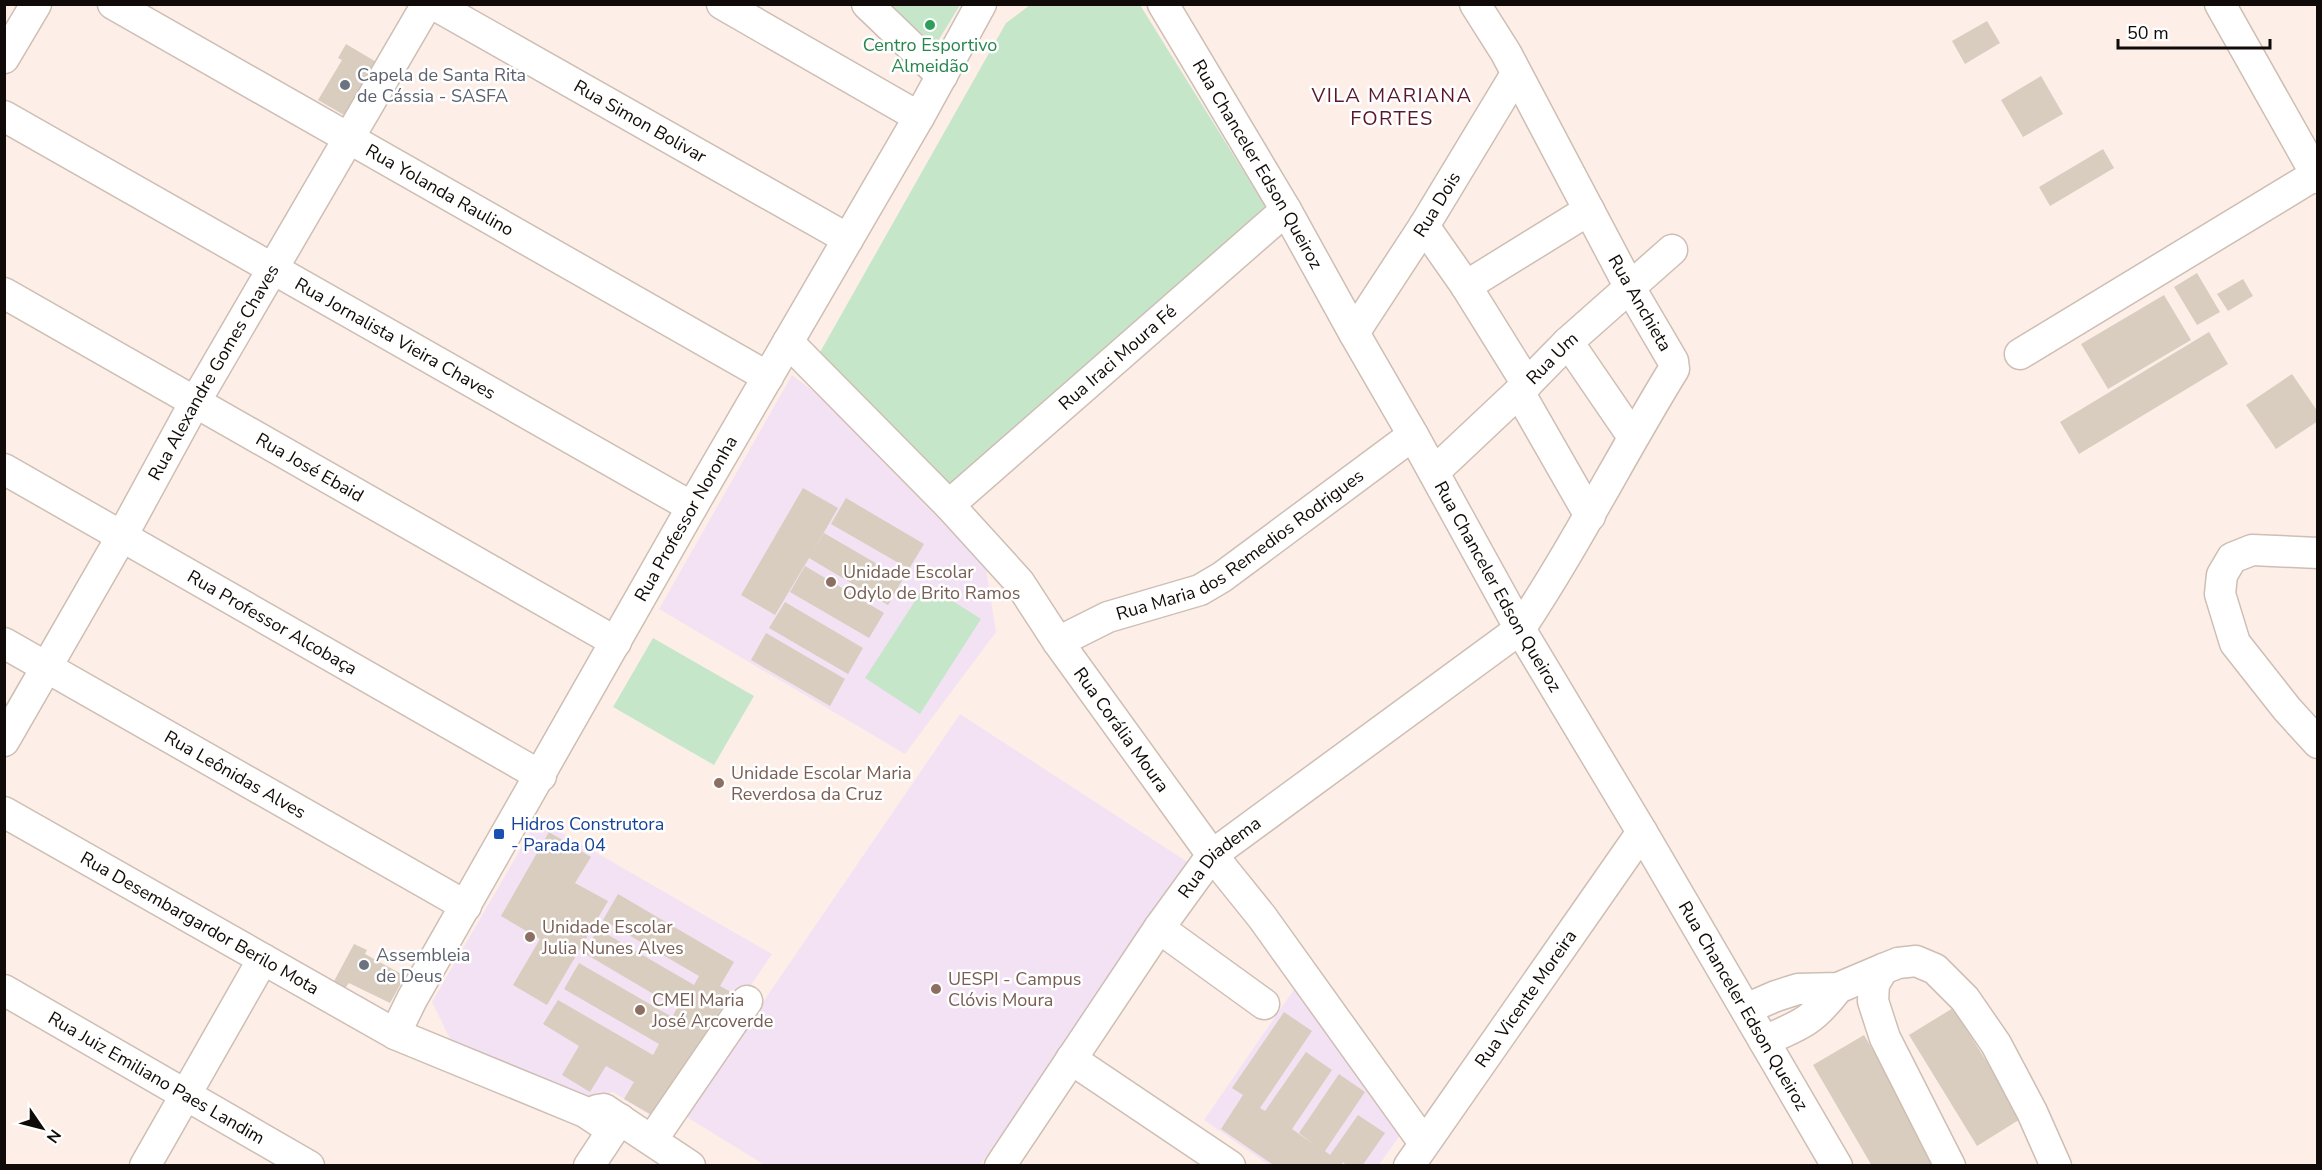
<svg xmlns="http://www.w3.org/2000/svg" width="2322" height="1170" font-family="'Nunito Sans',sans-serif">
<rect width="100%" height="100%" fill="#fdefe7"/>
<path fill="#f3e2f4" d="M792,375L829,403L984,556L996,632L905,754L659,609Z
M960,714L1189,863L980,1165H765L685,1116Z
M538,819L772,954L659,1121L613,1092L588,1097L451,1041L432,1002Z
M1297,985L1403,1131L1379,1165H1269L1204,1120Z"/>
<path fill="#c6e6ca" d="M891,5H960L935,46Z
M1030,5H1140L1267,209L951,492L819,354L1006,23Z
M926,584L981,619L920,714L865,678Z
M653,638L754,696L714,765L613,707Z"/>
<path fill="#d8cdbe" d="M1987,21L2000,43L1965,64L1952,41Z
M346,44L378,63L373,70H371L344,115L318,100L342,60L338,58Z
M2041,76L2063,114L2023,137L2001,100Z
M2103,149L2114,168L2050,206L2039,187Z
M2197,273L2220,312L2197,325L2174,287Z
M2243,279L2253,296L2228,311L2217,294Z
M2164,295L2191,340L2108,389L2081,344Z
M2209,332L2228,364L2079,454L2060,422Z
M2292,374L2318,412V421L2276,449L2246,405Z
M803,488L838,508L812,553L824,533L903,579L888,605L809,558L775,615L741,595Z
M846,498L924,544L909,569L831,524Z
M805,566L884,613L869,638L790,592Z
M785,602L863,648L848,674L769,628Z
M766,633L845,679L830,706L751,660Z
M549,832L591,857L575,883L608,901L547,1005L513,985L540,939L501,916Z
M618,894L734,962L720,986L731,992L657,1118L624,1099L634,1082L606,1066L590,1092L562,1075L579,1046L543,1024L558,1000L653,1055L659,1044L564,989L579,963L672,1017L677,1008L584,953L598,929L694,985L699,976L603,920Z
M354,944L367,950L365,954L405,976L390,1003L349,983L345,988L333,983Z
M1953,1008L2022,1118L1977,1146L1909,1035Z
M1284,1012L1312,1031L1260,1108L1265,1111L1306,1052L1332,1070L1292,1129L1316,1146L1299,1133L1339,1074L1365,1092L1325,1151L1330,1155L1358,1115L1385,1133L1362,1166H1347L1343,1162L1341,1166H1275L1221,1129L1243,1095L1232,1088Z
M1864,1035L1941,1166H1872L1813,1065Z"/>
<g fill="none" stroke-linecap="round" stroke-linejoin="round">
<defs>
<g id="minor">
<path id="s1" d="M113,4L768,377"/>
<path id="s2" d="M433,4L848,239"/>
<path d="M722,4L919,117"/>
<path d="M867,4L942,76"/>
<path id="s3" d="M1163,4L1286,210L1354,333L1413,435L1520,629L1642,832L1837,1166"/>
<path d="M2220,4L2318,178"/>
<path d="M4,58L36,4"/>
<path id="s4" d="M4,116L692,507"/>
<path d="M1424,226L1466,286L1527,384"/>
<path d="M1466,286L1589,210"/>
<path id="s5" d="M4,293L616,642"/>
<path id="s6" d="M1354,333L1424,226L1516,74"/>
<path id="s7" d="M788,342L949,505L1019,582L1058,642L1212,855L1262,917L1424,1143"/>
<path d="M1568,342L1633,437"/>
<path d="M2020,354L2315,175"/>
<path d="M1519,392L1590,516"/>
<path id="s8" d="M4,469L541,776"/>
<path id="s9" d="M1434,472L1519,392L1568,342L1672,250"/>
<path id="s10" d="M949,505L1286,210"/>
<path d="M2318,553L2252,550L2232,558L2222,575L2220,594L2235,643L2287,709L2318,743"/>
<path id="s11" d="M1058,642L1108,617L1200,590L1222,577L1413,435"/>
<path id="s12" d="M4,643L466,906"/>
<path id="s13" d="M4,741L122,536L195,402L427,4"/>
<path id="s14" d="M4,812L395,1034L585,1112L612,1130"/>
<path d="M1159,928L1264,1004"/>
<path id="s15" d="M4,990L309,1166"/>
<path d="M1746,1009L1776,996L1798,989L1838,988L1883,969"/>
<path id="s16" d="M395,1034L412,999L692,507L919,117L981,4"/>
<path d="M1764,1041C1801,1025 1813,1021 1838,988"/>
<path d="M1071,1059L1230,1166"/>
<path d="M597,1110L604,1109L690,1166"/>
<path d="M652,1140L747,1001"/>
<path d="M145,1166L263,959"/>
<path d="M589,1166L620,1119"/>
<path id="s17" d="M1000,1166L1159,928L1212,855L1520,629C1576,545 1621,455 1674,369L1673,361L1629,286L1506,53L1475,4"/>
<path id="s18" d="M1409,1166L1642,832"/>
<path d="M1950,1166L1885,1038L1873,1001L1874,984L1883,969L1898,963L1916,961L1935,969L1965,999L1996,1044L2032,1112L2056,1166"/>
</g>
</defs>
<use href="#minor" stroke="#cebeb3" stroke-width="33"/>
<use href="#minor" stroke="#fff" stroke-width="30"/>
</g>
<circle fill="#2e9e5b" stroke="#fff" stroke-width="2" cx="930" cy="25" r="6"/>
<g fill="#6b7280" stroke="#fff" stroke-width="2">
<circle cx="345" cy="85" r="6"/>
<circle cx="364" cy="965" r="6"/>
</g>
<g fill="#8d6e63" stroke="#fff" stroke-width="2">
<circle cx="831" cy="582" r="6"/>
<circle cx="719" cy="783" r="6"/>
<circle cx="530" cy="937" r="6"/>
<circle cx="936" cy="989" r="6"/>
<circle cx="640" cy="1010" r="6"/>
</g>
<rect fill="#1a4fb4" stroke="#fff" stroke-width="2" x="493" y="828" width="12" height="12" rx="3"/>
<g text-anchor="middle" stroke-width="5" stroke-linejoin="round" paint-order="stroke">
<g font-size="18" fill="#27864d" stroke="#fff">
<text x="930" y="51">Centro Esportivo<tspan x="930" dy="21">Almeidão</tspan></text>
</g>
<g font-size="18" fill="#5b616d" stroke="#fff" text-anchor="start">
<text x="357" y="81">Capela de Santa Rita<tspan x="357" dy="21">de Cássia - SASFA</tspan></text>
<text x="376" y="961">Assembleia<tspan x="376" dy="21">de Deus</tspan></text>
</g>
<g font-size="18" fill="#100b08" stroke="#fff">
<text dy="6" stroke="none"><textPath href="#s2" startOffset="238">Rua Simon Bolivar</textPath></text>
<text dy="6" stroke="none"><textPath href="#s3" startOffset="186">Rua Chanceler Edson Queiroz</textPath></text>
<text dy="6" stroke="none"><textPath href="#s1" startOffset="376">Rua Yolanda Raulino</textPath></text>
<text dy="6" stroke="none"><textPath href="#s6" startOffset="153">Rua Dois</textPath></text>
<text transform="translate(1640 303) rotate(60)" y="6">Rua Anchieta</text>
<text dy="6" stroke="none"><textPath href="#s4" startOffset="450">Rua Jornalista Vieira Chaves</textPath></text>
<text dy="6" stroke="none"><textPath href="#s10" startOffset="224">Rua Iraci Moura Fé</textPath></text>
<text dy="6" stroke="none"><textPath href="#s9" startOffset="164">Rua Um</textPath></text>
<text dy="6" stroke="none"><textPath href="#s13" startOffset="424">Rua Alexandre Gomes Chaves</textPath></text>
<text dy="6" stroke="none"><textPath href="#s5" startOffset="352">Rua José Ebaid</textPath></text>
<text dy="6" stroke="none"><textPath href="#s16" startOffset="592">Rua Professor Noronha</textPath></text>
<text dy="6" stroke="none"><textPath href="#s11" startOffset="208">Rua Maria dos Remedios Rodrigues</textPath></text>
<text dy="6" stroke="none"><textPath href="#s3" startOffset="672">Rua Chanceler Edson Queiroz</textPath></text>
<text dy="6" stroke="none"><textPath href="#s8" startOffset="309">Rua Professor Alcobaça</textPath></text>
<text dy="6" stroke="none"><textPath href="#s7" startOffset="513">Rua Corália Moura</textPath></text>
<text dy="6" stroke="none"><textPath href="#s12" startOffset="266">Rua Leônidas Alves</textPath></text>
<text dy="6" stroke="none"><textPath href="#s17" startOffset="380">Rua Diadema</textPath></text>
<text dy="6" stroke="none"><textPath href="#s14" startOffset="225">Rua Desembargardor Berilo Mota</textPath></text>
<text dy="6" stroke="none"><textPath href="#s18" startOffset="204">Rua Vicente Moreira</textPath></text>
<text dy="6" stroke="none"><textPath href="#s3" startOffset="1158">Rua Chanceler Edson Queiroz</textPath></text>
<text dy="6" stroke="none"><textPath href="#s15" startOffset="176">Rua Juiz Emiliano Paes Landim</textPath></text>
</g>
<g font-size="18" fill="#785e54" stroke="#fff" text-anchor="start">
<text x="843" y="578">Unidade Escolar<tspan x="843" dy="21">Odylo de Brito Ramos</tspan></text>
<text x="731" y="779">Unidade Escolar Maria<tspan x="731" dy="21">Reverdosa da Cruz</tspan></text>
<text x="542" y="933">Unidade Escolar<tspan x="542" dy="21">Julia Nunes Alves</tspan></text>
<text x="948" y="985">UESPI - Campus<tspan x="948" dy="21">Clóvis Moura</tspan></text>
<text x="652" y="1006">CMEI Maria<tspan x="652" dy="21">José Arcoverde</tspan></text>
</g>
<g font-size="18" fill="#164399" stroke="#fff" text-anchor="start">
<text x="511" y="830">Hidros Construtora<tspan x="511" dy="21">- Parada 04</tspan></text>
</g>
<g font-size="20" letter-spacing="1.5" fill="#5a162c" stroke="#fff">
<text x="1392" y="102">VILA MARIANA<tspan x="1392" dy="23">FORTES</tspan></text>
</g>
</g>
<rect width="2322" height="1170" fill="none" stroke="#100b08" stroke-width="12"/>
<g transform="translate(42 1128) rotate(125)" stroke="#ffffff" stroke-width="4.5" paint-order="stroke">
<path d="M0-4.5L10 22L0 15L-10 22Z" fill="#100b08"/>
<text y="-9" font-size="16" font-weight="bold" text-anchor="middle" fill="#100b08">N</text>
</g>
<path d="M2118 39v9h152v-9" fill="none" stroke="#100b08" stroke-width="3"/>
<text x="2127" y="39" font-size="18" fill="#100b08" stroke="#ffffff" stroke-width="4.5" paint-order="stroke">50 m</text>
</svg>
